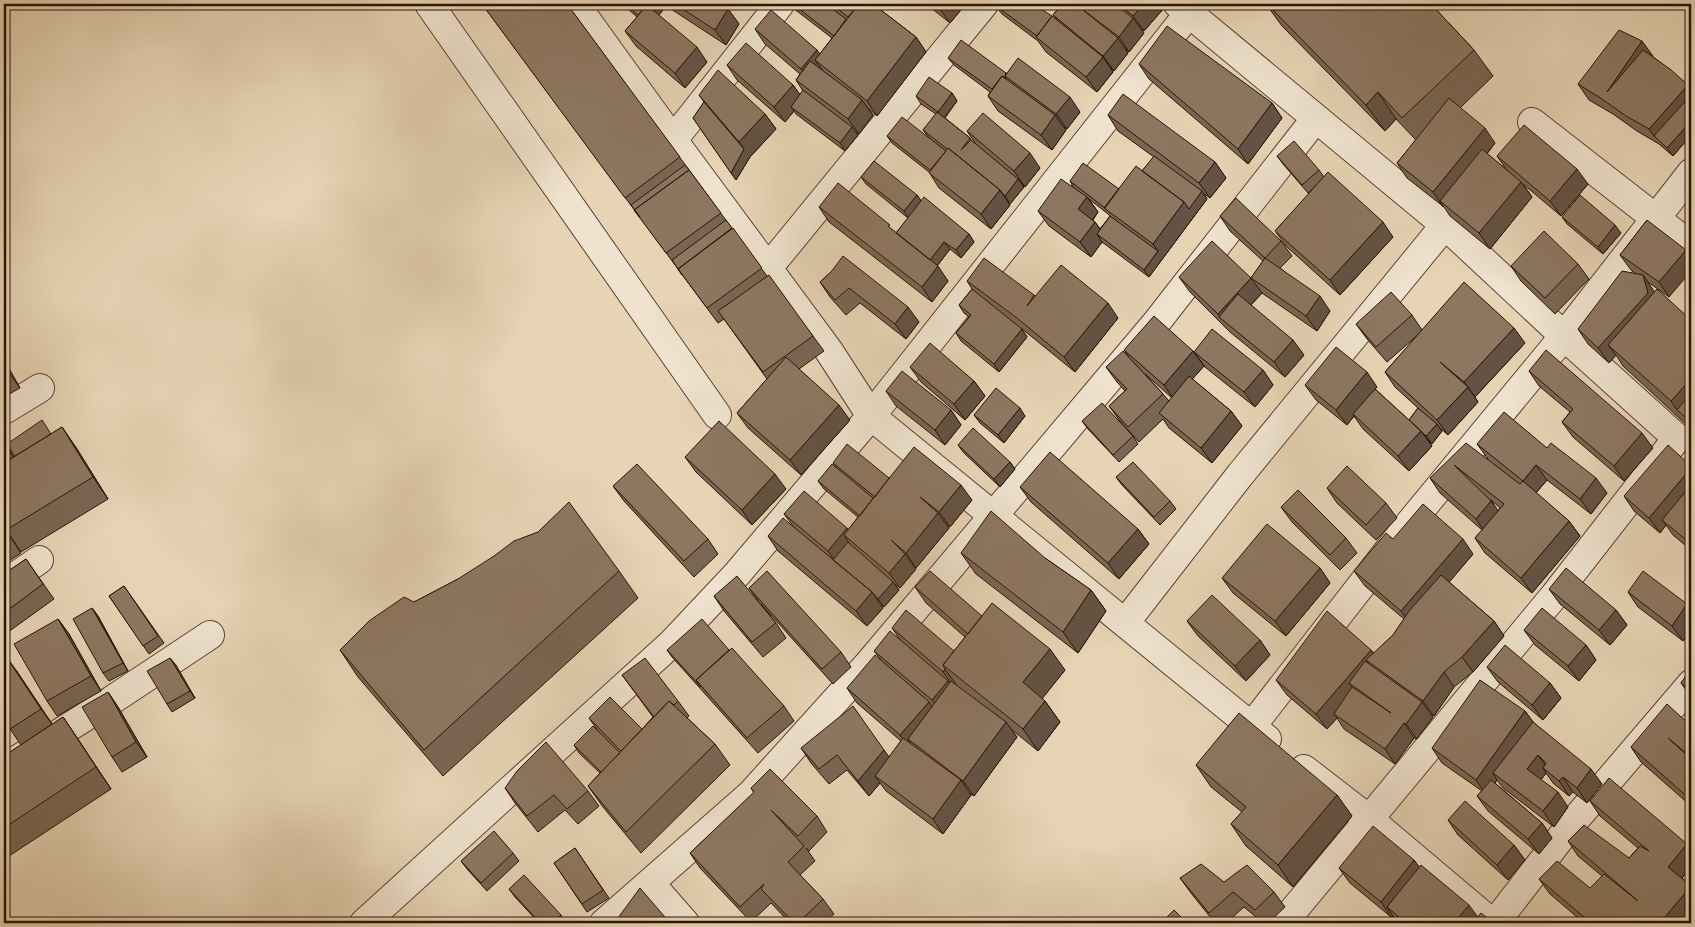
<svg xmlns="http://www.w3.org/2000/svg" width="1695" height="927" font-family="'IM FELL English',serif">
<rect width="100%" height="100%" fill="#e7d4b5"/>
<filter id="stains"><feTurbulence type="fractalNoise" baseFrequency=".004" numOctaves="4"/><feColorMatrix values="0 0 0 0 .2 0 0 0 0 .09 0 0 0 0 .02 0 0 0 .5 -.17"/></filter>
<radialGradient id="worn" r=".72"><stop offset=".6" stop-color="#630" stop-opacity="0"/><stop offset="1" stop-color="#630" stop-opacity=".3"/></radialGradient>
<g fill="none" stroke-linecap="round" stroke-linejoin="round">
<defs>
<path id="minor" d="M429,4L717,415
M575,4L673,140L829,351L871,416L1267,739
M1178,4L1445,225L1564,336L1409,524L1251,727
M1532,122L1691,246
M673,140L780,4
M768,268L984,4
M4,410L40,388
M4,584L39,560
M1125,623L1240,475L1445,225
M4,768L112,700L210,635
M1304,769L1370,820L1492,923
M650,883L685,923
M364,923L672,643L737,574L871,416L1196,4
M604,923L751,794L870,662L1156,323L1316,118
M1283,923L1554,596L1677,438L1564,336L1691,173
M1495,923L1569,827L1691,684"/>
</defs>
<use href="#minor" stroke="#5a4331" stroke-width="30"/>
<use href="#minor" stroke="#efe3cf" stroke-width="28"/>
</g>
<path fill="#796653" stroke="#2b1305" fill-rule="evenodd" d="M482,4H567L767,276L813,336L824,351L799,369L850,420L801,475L748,428L737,413L767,379L724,319L718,323Z
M620,4H720L728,9L739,24L726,45L668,7L667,5L659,15L707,62L685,88L636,46L625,31L637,17L628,9L627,10Z
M790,4H873L916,37L926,52L877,116L868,108L873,115L859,134L856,132L858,135L845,151L796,114L794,111L785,122L737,80L727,65L793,85L800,95L803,91L796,80L800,74L765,44L755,29L820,54L832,38L793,8Z
M926,4H963L965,5L950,23Z
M1062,4H1161L1164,8L1144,31L1140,28L1144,33L1129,52L1125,48L1128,53L1114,71L1111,68L1113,72L1097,92L1046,52L1038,41L1002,14L996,6L1057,20L1053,15Z
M1266,4H1431L1474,50L1493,76L1460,108L1495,143L1487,154L1506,169L1497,156L1588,184L1561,216L1523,184L1532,197L1490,249L1450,216L1444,207L1407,178L1397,163L1416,140L1396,119L1385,131L1282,26Z
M1652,56L1688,85L1691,90V135L1673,156L1659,144L1637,131L1613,114L1589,100L1578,84Z
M948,58L1006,73L1080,112L1067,129L1064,127L1066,130L1052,150L998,111L988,96L990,92L954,65Z
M1139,64L1272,103L1282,118L1248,164L1149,79Z
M952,93L957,101L945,118L970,138L972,142L977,146L967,131L1040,168L1025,187L1021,183L1024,187L1010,204L1009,203L1010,205L991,229L939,188L929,172L892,143L887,136L929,138L923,130L936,114L921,104L916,96Z
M699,95L765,114L776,129L750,157L736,180L693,118L704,102Z
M1108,115L1215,162L1226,178L1210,198L1204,194L1207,199L1149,277L1102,242L1091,257L1049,226L1038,211L1074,188L1070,181L1119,189L1142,171L1154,157L1118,131ZM1089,199L1108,214L1110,216L1100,229L1095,222L1093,220L1098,212Z
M1277,156L1319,170L1324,177L1393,237L1340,295L1286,246L1275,231L1318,184L1308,193L1283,164Z
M861,177L917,195L921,201L969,234L974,242L961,258L950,249L937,266L948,281L932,302L829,222L819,207L896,233L908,218L866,184Z
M1220,216L1281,241L1292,256L1280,268L1330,311L1317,331L1262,293L1251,305L1304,355L1285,377L1230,332L1190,292L1179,277L1251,278L1263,261L1230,231Z
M1562,217L1621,233L1603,254L1567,224Z
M1647,220L1669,297L1648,282L1654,293L1691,320V429L1623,366L1616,355L1609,363L1588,344L1578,329L1636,274L1631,270L1620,255Z
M1578,264L1589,279L1555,314L1521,281L1511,266Z
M831,272L919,322L906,339L860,303L846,315L830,297L820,282Z
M967,281L1034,295L1035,296L1118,318L1075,372L1021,328L1027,337L999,372L961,341L956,333L969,317L964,313L959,305L972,289Z
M1412,315L1422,330L1525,343L1475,397L1478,402L1448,435L1440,428L1442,431L1432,444L1427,439L1432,446L1409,471L1363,429L1354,416L1347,425L1316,400L1305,385L1377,387L1375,389L1409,420L1418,408L1395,387L1385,372L1419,334L1387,362L1367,339L1356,324Z
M1124,350L1193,351L1204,366L1192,379L1231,411L1242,426L1212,463L1169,428L1163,419L1139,442L1120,421L1109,406L1125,391L1117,382L1106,367L1129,357ZM1145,374L1172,398L1169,401L1163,394Z
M1194,352L1263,370L1273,385L1255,407L1205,367Z
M4,360L20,388L4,397Z
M910,367L974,381L985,396L965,420L921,382Z
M1529,371L1653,448L1624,481L1573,437L1562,422L1570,412L1539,386Z
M886,391L951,410L961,425L945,445L896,406Z
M974,415L1025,416L1004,443L980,423Z
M1082,421L1133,436L1138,444L1119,462L1088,429Z
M62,427L77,449L108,499L21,552L4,526V440L14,457Z
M1477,444L1547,448L1607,493L1591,514L1547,480L1536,493L1569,521L1580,536L1532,593L1485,553L1475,538L1482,530L1440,493L1430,478L1488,459ZM1491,500L1500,508L1498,511Z
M958,445L1010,462L1015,469L1000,487L964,453Z
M685,457L786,489L752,525L696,472Z
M833,463L972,500L950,527L947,525L949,528L916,568L913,565L916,569L900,588L895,584L899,590L884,607L880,604L883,608L867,626L778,551L768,536L793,526L784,514L848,530L858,517L824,489L818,481L836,467Z
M1691,466V550L1673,535L1666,525L1660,533L1634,511L1624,496Z
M1116,477L1170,501L1176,509L1160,525L1122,485Z
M613,486L708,539L718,554L694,577L624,501Z
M1020,487L1138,529L1149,544L1119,579L1031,502Z
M1327,488L1386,503L1397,518L1376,540L1337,503Z
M1281,507L1346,538L1357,553L1340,570L1292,522Z
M4,528L21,553L4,564Z
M1393,539L1473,554L1449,582L1494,621L1504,636L1473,672L1454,687L1434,716L1431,714L1433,717L1417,739L1414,738L1395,764L1344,729L1337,718L1327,729L1287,695L1276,680L1371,650L1374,653L1393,635L1404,619L1365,586L1354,571Z
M961,553L1045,558L1091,590L1106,611L1078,653L976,574Z
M26,559L54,599L4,635V574Z
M1320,568L1330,583L1286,636L1233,593L1222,578Z
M619,571L638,598L443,776L358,677L340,650L414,602L458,579Z
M124,586L164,643L149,654L109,596Z
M915,587L982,616L1065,670L1042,698L1045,701L1060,722L1038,751L1011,729L1017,737L974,796L969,793L971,795L943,834L886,791L880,783L869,796L847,770L829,784L811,763L801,748L889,757L901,741L857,703L847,688L881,660L874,651L901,641L892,628L954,651L965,637L926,603Z
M749,588L841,652L851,667L833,684L761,604L776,623L786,638L763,657L724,611L714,596L759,602Z
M1549,589L1616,610L1627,625L1610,645L1560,604Z
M1628,592L1687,604L1691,610V629L1683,641L1638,607Z
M92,608L98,616L128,671L109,681L103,673Z
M58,619L69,634L101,691L57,716L47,701Z
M1187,621L1260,640L1270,655L1246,681L1198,636Z
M1524,630L1586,645L1596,660L1579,681L1535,645Z
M667,650H729L784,706L794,721L758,753L672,657Z
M170,658L195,698L172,712L167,704Z
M1487,667L1550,683L1561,698L1543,720L1498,682Z
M1691,669V697L1681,683Z
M16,670L52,724L21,745L4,720Z
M622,675L678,701L689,716L687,718L715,744L730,765L641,853L603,807L588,786L600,773L579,753L574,745L598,731L589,718L642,729L653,717Z
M108,692L118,707L147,757L122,772L112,757Z
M1525,711L1533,722L1602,784L1587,803L1573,792L1569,796L1553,783L1546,773L1541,780L1568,807L1554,827L1503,788L1497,780L1495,783L1542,823L1552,838L1539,854L1488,811L1477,796L1482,791L1442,763L1432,748Z
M63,717L111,789L6,858L4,854V756Z
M1691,726V806L1641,762L1631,747Z
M1196,765L1337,795L1352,816L1293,887L1246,846L1231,824L1242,812L1211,787Z
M505,788L588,791L599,806L578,824L565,810L538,832L515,803Z
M751,788L817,816L827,832L809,851L806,848L815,861L800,875L823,899L834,914L825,923H790L771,903L751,922L700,868L690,853L754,793Z
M1590,801L1691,867L1682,878L1691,886V913L1683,923H1584L1550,894L1539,879L1590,888L1602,876L1578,856L1568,841L1629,858L1638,848L1600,816Z
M1448,820L1514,845L1525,860L1508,880L1458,835Z
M575,848L609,898L587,912L554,863Z
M513,853L519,861L487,891L467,869L461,861Z
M1414,860L1419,867L1478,917L1494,923H1398L1393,916L1391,917L1350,883L1339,868Z
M1180,878L1274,892L1285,907L1268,923H1263L1244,907L1226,923H1215L1191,893Z
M509,889L561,915L566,923H539L515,897Z"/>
<path fill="#635344" stroke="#2b1305" d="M623,4H624L628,9L627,10Z
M656,4H666L667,5L649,27L644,19Z
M943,4H963L965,5L950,23L939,8Z
M1144,4H1161L1164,8L1144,31L1133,16Z
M1656,4H1665L1660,10Z
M728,9L739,24L726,45L715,30Z
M1133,18L1144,33L1129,52L1119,37Z
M916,37L926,52L877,116L867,101Z
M1118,38L1128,53L1114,71L1103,56Z
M1642,41L1653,56L1617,107L1607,92Z
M697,47L707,62L685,88L675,73Z
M817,50L828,66L815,60L823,71L812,84L801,69Z
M1103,57L1113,72L1097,92L1086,77Z
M793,85L804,100L791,107L794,111L785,122L774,107Z
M1688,85L1691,90V108L1654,136L1649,129Z
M1378,92L1396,119L1385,131L1366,105Z
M952,93L957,101L943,119L938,112Z
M1070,97L1080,112L1067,129L1056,114Z
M862,100L873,115L859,134L848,119Z
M1272,103L1282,118L1248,164L1238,149Z
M765,114L776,129L750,157L736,180L731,173L744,149L739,142Z
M1055,115L1066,130L1052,150L1041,135Z
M1691,121V135L1673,156L1667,148Z
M852,127L858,135L845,151L840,143Z
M1485,128L1495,143L1445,205L1440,201L1443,207L1433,192Z
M1030,153L1040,168L1025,187L1014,171Z
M1215,162L1226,178L1210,198L1199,183Z
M1577,169L1588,184L1561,216L1550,201Z
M1018,179L1024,187L1010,204L1005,196Z
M1521,182L1532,197L1490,249L1479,233Z
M1000,190L1010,205L991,229L981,214Z
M1202,191L1207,199L1149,277L1144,270L1158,251L1153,244L1184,202Z
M917,195L922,202L909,219L904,211Z
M1087,197L1098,212L1089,224L1078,209Z
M1095,222L1106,237L1097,234L1102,242L1091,257L1080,242Z
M1383,222L1393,237L1340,295L1330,280Z
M1615,225L1621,233L1603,254L1598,247Z
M969,234L974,242L961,258L956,250Z
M944,242L950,249L934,270L928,262Z
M1686,250L1691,257V271L1669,297L1659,282Z
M938,266L948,281L932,302L922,287Z
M1643,275L1654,291L1658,308L1608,345L1616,355L1609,363L1598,348Z
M1251,278L1262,293L1231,326L1220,317L1218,314Z
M1320,296L1330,311L1317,331L1306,316Z
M1108,303L1118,318L1075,372L1064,357Z
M908,307L919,322L906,339L895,324Z
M1514,328L1525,343L1475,397L1464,382Z
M1022,329L1027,337L999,372L994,364Z
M1293,340L1304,355L1285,377L1274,362Z
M1193,351L1204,366L1174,400L1164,385Z
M4,360L20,388L9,373L4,364Z
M1263,370L1273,385L1255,407L1244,392Z
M1367,372L1377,387L1354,415L1353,414L1354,416L1347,425L1336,410Z
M1691,379V417L1677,410L1671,401Z
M974,381L985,396L965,420L954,404Z
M1468,387L1478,402L1448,435L1437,420Z
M839,405L850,420L801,475L790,460Z
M1020,408L1025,416L1004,443L998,435Z
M951,410L961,425L945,445L935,430Z
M1231,411L1242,426L1212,463L1201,448Z
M1437,424L1442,431L1432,444L1426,436Z
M62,427L77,449L108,499L93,477Z
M1421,431L1432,446L1409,471L1398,456Z
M1642,433L1653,448L1624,481L1614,466Z
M4,440L21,470L4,442Z
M1010,462L1015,469L1000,487L994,479Z
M1536,465L1547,480L1533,496L1523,481Z
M1691,468V496L1662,520L1666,525L1660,533L1649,518Z
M775,474L786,489L752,525L742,510Z
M1596,478L1607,493L1591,514L1580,499Z
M961,485L972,500L950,527L939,512Z
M1491,501L1502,516L1486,534L1476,519Z
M938,513L949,528L916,568L906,553Z
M1569,521L1580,536L1532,593L1521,578Z
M847,528L858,544L844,535L853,549L835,562L828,551Z
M1138,529L1149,544L1119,579L1108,563Z
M1463,539L1473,554L1412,626L1401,611Z
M905,554L916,569L900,588L889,573Z
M1320,568L1330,583L1286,636L1275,621Z
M893,582L899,590L884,607L878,599Z
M1091,590L1106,611L1078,653L1063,632Z
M872,592L883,608L867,626L856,611Z
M1687,604L1691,610V629L1683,641L1672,626Z
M92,608L98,616L128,671L123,663Z
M1616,610L1627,625L1610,645L1599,630Z
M58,619L69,634L101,691L91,676Z
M1494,621L1504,636L1473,672L1462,657Z
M1260,640L1270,655L1246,681L1235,666Z
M1586,645L1596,660L1579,681L1568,666Z
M1050,649L1065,670L1038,704L1023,682Z
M1371,650L1382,665L1366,660L1375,673L1349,683L1357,694L1334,714L1337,718L1327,729L1316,714Z
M5,655L16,670L52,724L41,709Z
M170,658L176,665L195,698L190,691Z
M945,669L956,684L954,687L943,672Z
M1444,672L1454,687L1434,716L1423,701Z
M948,681L958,696L942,715L932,700Z
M1550,683L1561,698L1543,720L1532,705Z
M108,692L118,707L147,757L136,742Z
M1045,701L1060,722L1038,751L1023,729Z
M929,702L940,717L908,739L913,748L911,750L900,735Z
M1422,702L1433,717L1417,739L1406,724Z
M1525,711L1536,726L1493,773L1497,780L1486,795L1476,780Z
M63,717L78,739L111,789L96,767Z
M1006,722L1017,737L974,796L963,781Z
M1404,723L1414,738L1395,764L1385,749Z
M884,750L895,765L875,776L880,783L869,796L858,781Z
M1538,755L1549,770L1543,768L1546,773L1537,785L1527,769Z
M1591,769L1602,784L1587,803L1577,788Z
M1563,777L1573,792L1569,796L1559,781Z
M961,780L971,795L943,834L933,819Z
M1558,792L1568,807L1554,827L1543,811Z
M1337,795L1352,816L1293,887L1278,865Z
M1542,823L1552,838L1539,854L1528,839Z
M1687,844L1691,850V867L1678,882L1668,867Z
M1514,845L1525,860L1508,880L1497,865Z
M1414,860L1425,875L1387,907L1393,916L1391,917L1381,902Z
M1691,886V913L1683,923H1660Z
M1469,905L1480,920L1477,923H1454Z"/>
<path fill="#8d7761" stroke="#2b1305" d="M482,4H567L680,157L625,198Z
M625,4H656L652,9L647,5L638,15Z
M675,4H720L728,9L715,30Z
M793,4H826L846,19L834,36Z
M831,4H859L848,17Z
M859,4H873L916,37L867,101L815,60Z
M934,4H943L939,8Z
M998,4H1033L1052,16L1037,36L996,6Z
M1062,4H1115L1133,18L1119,37L1078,6L1118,38L1103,56L1053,15Z
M1119,4H1144L1133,16Z
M1267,4H1431L1474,50L1402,118L1378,92L1366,105Z
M647,5L697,47L675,73L625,31Z
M771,10L817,50L801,69L755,29Z
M1052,16L1103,57L1086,77L1036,37Z
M1167,26L1272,103L1238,149L1139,64Z
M1619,30L1642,41L1607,92L1643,50L1670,69L1688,85L1649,129L1626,116L1602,99L1578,84Z
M961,40L1006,73L1005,76L1006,79L1002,76L992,89L948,58Z
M746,43L793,85L774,107L727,65Z
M1018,58L1070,97L1056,114L1005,76Z
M810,61L862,100L848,119L796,80Z
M718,70L765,114L739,142L699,95Z
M1002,76L1055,115L1041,135L988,96Z
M929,77L952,93L938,112L916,96Z
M803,90L852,127L840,143L791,107Z
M1123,94L1215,162L1199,183L1108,115Z
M1689,97L1691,99V121L1667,148L1654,136Z
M1449,98L1485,128L1433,192L1397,163Z
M704,102L744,149L731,173L693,118Z
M937,112L970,138L961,150L971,140L1018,179L1005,196L1000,190L948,148L947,149L923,130Z
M983,113L1030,153L1014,171L967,131Z
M902,117L946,151L930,170L887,136Z
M1524,125L1577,169L1550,201L1497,156Z
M1294,141L1319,170L1302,185L1277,156Z
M948,148L1000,190L981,214L929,173Z
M1482,149L1521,182L1479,233L1440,201Z
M1154,156L1202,191L1189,209L1184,202L1142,171Z
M874,161L917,195L904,211L861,177Z
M1083,163L1119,189L1105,208L1070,181Z
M685,165L689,170L634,210L640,217L631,205Z
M1136,166L1184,202L1153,244L1104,208Z
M689,170L721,213L666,253L634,210Z
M1328,172L1383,222L1330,280L1275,231Z
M1061,179L1087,197L1078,209L1095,222L1080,242L1038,211Z
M838,183L890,225L888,226L938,266L922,287L819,207Z
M1580,195L1615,225L1598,247L1562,217Z
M924,197L969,234L956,250L944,242L930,260L896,233Z
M1236,198L1281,241L1265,258L1220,216Z
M1110,216L1158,251L1144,270L1097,234Z
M726,220L732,228L678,269L682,275L672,260Z
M1647,220L1686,250L1659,282L1620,255Z
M733,228L762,268L707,308L678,269Z
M1544,231L1578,264L1545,298L1511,266Z
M1212,241L1251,278L1218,314L1179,277Z
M843,256L908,307L895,324L849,288L835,300L820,282L831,272Z
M984,258L1034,295L1027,306L1061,265L1108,303L1064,357L1017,318L967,281Z
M1265,258L1320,296L1306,316L1251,278Z
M1622,271L1643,275L1648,293L1598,348L1578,329Z
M769,275L813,336L763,372L718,311Z
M1464,282L1514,328L1464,382L1440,362L1468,387L1437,420L1385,372Z
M972,289L1022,329L994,364L956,333L971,315L959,305Z
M1657,289L1691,320V379L1671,401L1608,345Z
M1391,292L1412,315L1376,347L1356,324Z
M1238,294L1293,340L1274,362L1219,317Z
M1154,316L1193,351L1164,385L1124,350Z
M1212,329L1263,370L1244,392L1194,352Z
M930,343L974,381L954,404L910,367Z
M1336,347L1367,372L1336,410L1305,385Z
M1546,350L1642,433L1614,466L1562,422L1573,409L1529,371Z
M1123,351L1163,394L1128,427L1109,406L1127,389L1106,367Z
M786,357L839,405L790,460L737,413Z
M4,364L9,373L4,376Z
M902,371L951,410L935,430L886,391Z
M1189,376L1231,411L1201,448L1159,413Z
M996,388L1020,408L998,435L974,415Z
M1375,389L1421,431L1398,456L1353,414Z
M1691,393V422L1677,410Z
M1102,403L1133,436L1113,455L1082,421Z
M1418,408L1437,424L1426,436L1409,420Z
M1504,412L1547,448L1551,443L1596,478L1580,499L1536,465L1523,481L1477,444Z
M42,420L51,434L15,456L7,444Z
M719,421L775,474L742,510L685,457Z
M62,427L93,477L6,530L4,526V463Z
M973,428L1010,462L994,479L958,445Z
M4,442L13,457L4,463Z
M1466,443L1520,484L1523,481L1569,521L1521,578L1475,538L1504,504L1454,465L1491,501L1476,519L1430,478Z
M847,444L889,478L875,497L833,463Z
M1668,445L1691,466V468L1649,518L1624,496Z
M914,447L961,485L939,512L920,497L938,513L906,553L891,540L905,554L889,573L844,535Z
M1050,452L1138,529L1108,563L1020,487Z
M1133,462L1170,501L1154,517L1116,477Z
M637,464L708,539L684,561L613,486Z
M832,464L873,498L860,516L818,481Z
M1347,466L1386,503L1366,525L1327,488Z
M1691,485V544L1662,520Z
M1298,490L1346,538L1330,555L1281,507Z
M804,491L847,528L828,551L784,514Z
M569,502L619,571L424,750L340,650L369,621L404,597L414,602L458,579L494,556L514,541L538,532Z
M1423,504L1463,539L1401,611L1354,571L1386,533L1393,539Z
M991,511L1045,558L1091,590L1063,632L961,553Z
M783,518L872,592L856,611L768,536Z
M1267,524L1320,568L1275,621L1222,578Z
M4,529L10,538L4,542Z
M848,542L893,582L878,599L872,592L833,560Z
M26,559L43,584L4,613V574Z
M1566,568L1616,610L1599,630L1549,589Z
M767,571L841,652L822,669L749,588Z
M930,571L982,616L968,634L915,587Z
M1643,571L1687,604L1672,626L1628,592Z
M1441,575L1494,621L1462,657L1444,672L1423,701L1366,660L1393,635L1409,611Z
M737,576L776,623L752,642L714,596Z
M124,586L158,636L143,646L109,596Z
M1212,595L1260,640L1235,666L1187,621Z
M992,603L1050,649L1023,682L1045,701L1023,729L943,665Z
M92,608L123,663L103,673L73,619Z
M1542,608L1586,645L1568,666L1524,630Z
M906,610L954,651L943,665L945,669L943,672L892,628Z
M1327,611L1371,650L1316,714L1276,680Z
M58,619L91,676L47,701L14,644Z
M702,619L729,650L696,680L701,687L667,650Z
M890,631L948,681L932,700L874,651Z
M1505,645L1550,683L1532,705L1487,667Z
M732,648L784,706L747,738L696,680Z
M5,655L41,709L10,729L4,720V656Z
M875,655L929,702L900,735L847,688Z
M170,658L190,691L167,704L147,671Z
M645,658L678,701L674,705L669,701L654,717L622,675Z
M1365,661L1422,702L1406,724L1404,723L1385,749L1334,714L1352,687L1391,713L1349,683Z
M1691,669V691L1681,683Z
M1480,680L1525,711L1476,780L1432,748Z
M951,681L1006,722L963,781L908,739Z
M108,692L136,742L112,757L82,707Z
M610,697L642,729L621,751L589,718Z
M669,701L715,744L626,832L588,786Z
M1667,704L1691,726V757L1668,738L1691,759V800L1631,747Z
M853,706L884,750L858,781L837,755L819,769L801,748Z
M1239,713L1337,795L1278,865L1231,824L1246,807L1196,765Z
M63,717L96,767L4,828V756Z
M1533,722L1591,769L1577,788L1563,777L1559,781L1543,768L1546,763L1538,755L1527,769L1558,792L1543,811L1493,773Z
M593,726L620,753L601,772L574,745Z
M903,738L961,780L933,819L875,776Z
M546,742L588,791L567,809L554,795L527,816L505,788L517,771Z
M770,769L817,816L798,836L771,810L804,846L788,862L823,899L798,923H794L761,889L764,884L740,907L690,853L754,792L751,788Z
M1609,778L1687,844L1668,867L1691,886L1660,923H1591L1539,879L1557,861L1590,888L1604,874L1638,901L1568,841L1584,825L1629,858L1640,846L1649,851L1590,801Z
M1491,780L1542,823L1528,839L1477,796Z
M1465,801L1514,845L1497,865L1448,820Z
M1373,826L1414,860L1381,902L1339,868Z
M494,831L513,853L481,883L461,861Z
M575,848L603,890L582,904L554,863Z
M1201,864L1224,882L1247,865L1274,892L1255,910L1233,892L1209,913L1180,878Z
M1421,865L1469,905L1454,923H1406L1387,907Z
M524,875L561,915L552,923H540L509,889Z
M640,888L670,923H617L615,922Z
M1174,910L1187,923H1161Z
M1481,913L1494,923H1472Z
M608,917L613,923H602Z"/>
<rect width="1695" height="927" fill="none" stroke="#e7d4b5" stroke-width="20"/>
<rect x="5" y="5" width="1685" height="917" fill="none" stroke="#2b1305" stroke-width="2.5"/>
<rect x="10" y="10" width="1675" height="907" fill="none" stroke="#2b1305"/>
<rect width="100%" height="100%" filter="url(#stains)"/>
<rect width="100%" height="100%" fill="url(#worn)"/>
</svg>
